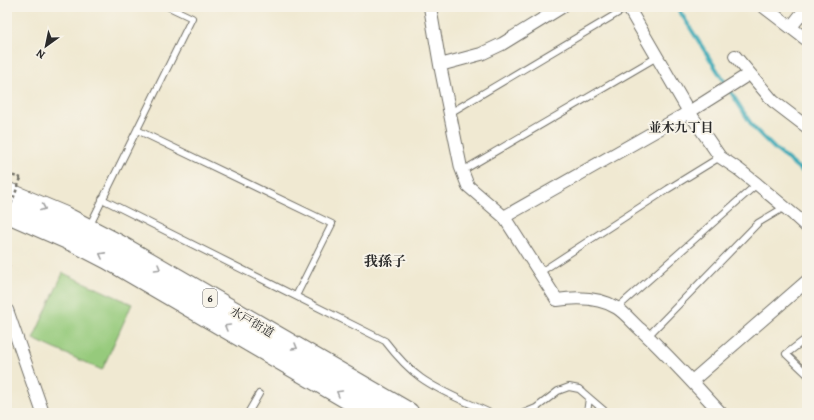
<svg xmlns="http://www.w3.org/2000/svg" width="814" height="420" font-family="Alegreya,'Noto Serif JP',serif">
<rect width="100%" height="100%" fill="#f7f3e8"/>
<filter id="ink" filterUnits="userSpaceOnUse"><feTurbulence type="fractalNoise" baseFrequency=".025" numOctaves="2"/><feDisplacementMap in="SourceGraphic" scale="8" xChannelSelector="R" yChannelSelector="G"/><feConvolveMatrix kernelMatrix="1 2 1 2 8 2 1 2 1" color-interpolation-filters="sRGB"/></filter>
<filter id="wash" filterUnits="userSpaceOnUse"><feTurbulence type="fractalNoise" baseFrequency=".012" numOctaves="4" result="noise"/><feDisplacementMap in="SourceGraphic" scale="16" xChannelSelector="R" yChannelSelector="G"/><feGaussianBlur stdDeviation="0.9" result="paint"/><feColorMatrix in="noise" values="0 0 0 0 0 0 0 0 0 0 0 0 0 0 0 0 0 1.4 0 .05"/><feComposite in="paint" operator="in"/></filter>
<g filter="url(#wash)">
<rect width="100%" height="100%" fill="#f0e9d2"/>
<path fill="#96ca7b" stroke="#607a53" d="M63,273L132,304L102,370L33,339Z"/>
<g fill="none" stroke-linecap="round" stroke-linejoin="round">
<path stroke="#3aaab7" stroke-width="4" d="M677,7L753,127L775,149L807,175"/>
</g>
</g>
<g filter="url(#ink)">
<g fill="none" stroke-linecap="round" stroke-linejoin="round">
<defs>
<path id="lane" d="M450,113L628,7
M137,130L332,224L296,296
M462,171L657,57
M102,199L385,341C395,354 407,368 421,378C442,393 467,402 490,413
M89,227L192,18L169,7
M539,273L668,189L720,157
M617,308L757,184
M648,336L758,223L785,207
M807,338L786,354L807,374
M248,413L259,394
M524,413L536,408L558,391L569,387L579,389L607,413
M587,413L589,398"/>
<path id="street" d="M430,7L440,65L461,168L468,186L504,217L557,300C577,297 599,297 617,308C625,313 632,322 640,329C668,355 694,384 721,413
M628,7L689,112L720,157L738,169L757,184L794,215L807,227
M764,7L807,40
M791,27L807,7
M735,56L773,101L807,127
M440,65L481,54L502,44L562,7
M504,217L689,112L749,74
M7,310L43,413
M692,381L807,281"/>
<path id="highway" d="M7,193L64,217L118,245L408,413
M7,212L80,244L109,259L373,413"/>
</defs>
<use href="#lane" stroke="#706e65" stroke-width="8"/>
<use href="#street" stroke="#706e65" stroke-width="14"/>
<use href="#highway" stroke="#706e65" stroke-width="23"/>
<path stroke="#706e65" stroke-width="2.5" stroke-dasharray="3 3" stroke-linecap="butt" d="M7,174L21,178
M7,254L9,267H7"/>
<use href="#lane" stroke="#fff" stroke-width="6"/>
<use href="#street" stroke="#fff" stroke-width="12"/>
<use href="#highway" stroke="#fff" stroke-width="21"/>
<path stroke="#706e65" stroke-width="2.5" stroke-dasharray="3 3" stroke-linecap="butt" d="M7,215L21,178"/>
</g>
<defs><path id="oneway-chevron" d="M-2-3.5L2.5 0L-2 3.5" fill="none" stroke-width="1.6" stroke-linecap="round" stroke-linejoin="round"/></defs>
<g stroke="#a0a0a0">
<use href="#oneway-chevron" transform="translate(43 208) rotate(23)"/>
<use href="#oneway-chevron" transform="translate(102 255) rotate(-152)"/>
<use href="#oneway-chevron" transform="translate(158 268) rotate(30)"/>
<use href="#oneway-chevron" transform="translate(227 327) rotate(-150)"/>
<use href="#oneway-chevron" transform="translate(295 347) rotate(30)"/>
<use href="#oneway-chevron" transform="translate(339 393) rotate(-150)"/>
</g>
</g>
<g text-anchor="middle" stroke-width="4" stroke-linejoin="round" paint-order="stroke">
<rect fill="#f7f3e8" stroke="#686764" stroke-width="1" x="203" y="289" width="14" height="18" rx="3"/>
<g font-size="11" font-weight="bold" fill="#2b2b2b">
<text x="210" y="302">6</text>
</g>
<g font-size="12" fill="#2b2b2b" stroke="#f7f3e8">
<text transform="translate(252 322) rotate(30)" y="4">水戸街道</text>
</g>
<g font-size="13" font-weight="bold" fill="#2b2b2b" stroke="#f7f3e8">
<text x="681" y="132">並木九丁目</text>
</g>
<g font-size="14" font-weight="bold" fill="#2b2b2b" stroke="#f7f3e8">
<text x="385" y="266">我孫子</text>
</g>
</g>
<rect width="814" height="420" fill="none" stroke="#f7f3e8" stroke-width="24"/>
<g transform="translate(46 46) rotate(213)" stroke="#f7f3e8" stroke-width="3" paint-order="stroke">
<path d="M0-3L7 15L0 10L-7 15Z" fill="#2b2b2b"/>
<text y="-6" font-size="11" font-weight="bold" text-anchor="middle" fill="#2b2b2b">N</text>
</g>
</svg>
